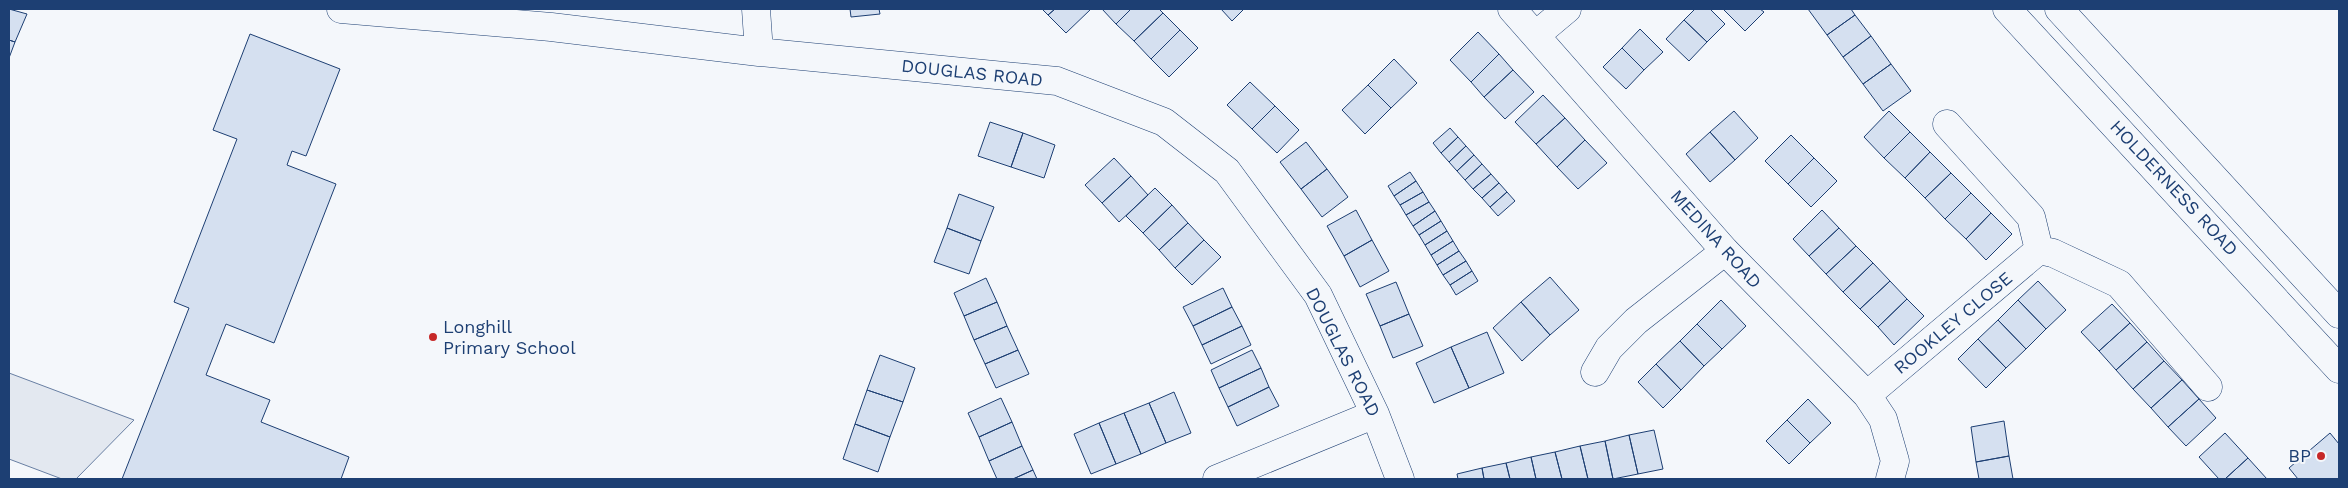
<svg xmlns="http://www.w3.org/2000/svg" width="2348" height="488" font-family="'Work Sans',sans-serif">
<rect width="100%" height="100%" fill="#f4f7fb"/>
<path fill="#e3e8f0" stroke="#687fa3" d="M9,373L134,420L76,479H62L9,459Z"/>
<path fill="#d5e0f0" stroke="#1d3f73" d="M9,9L27,14L15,42L9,40Z
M850,9H879L880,14L851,17Z
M1042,9H1055L1048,15Z
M1055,9H1091L1066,33L1048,15Z
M1102,9H1131L1116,24Z
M1131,9H1159L1163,13L1134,41L1116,24Z
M1221,9H1244L1232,21Z
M1695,9H1710L1725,24L1707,42L1684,20Z
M1723,9H1760L1764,12L1745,31Z
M1808,9H1851L1855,15L1827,35Z
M1163,13L1180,30L1151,59L1134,41Z
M1855,15L1871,36L1843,57L1827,35Z
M1684,20L1707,42L1689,61L1666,39Z
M1640,29L1663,52L1644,70L1622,48Z
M1180,30L1198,48L1169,77L1151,59Z
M1478,32L1499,54L1471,82L1450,60Z
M250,34L340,69L306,156L292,151L287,165L336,184L274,343L226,324L206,375L270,400L261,422L349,457L341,479H122L189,308L174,302L237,139L213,130Z
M1871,36L1891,64L1863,84L1843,57Z
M9,40L15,42L9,58Z
M1622,48L1644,70L1626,89L1603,67Z
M1499,54L1513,70L1484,97L1471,82Z
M1394,59L1417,83L1391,108L1368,85Z
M1891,64L1911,91L1883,111L1863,84Z
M1513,70L1534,92L1505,119L1484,97Z
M1250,82L1275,106L1252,129L1227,105Z
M1368,85L1391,108L1365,134L1342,110Z
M1543,95L1565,118L1536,144L1515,122Z
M1275,106L1299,130L1277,153L1252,129Z
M1734,111L1758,138L1735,160L1710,132Z
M1889,111L1910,132L1884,158L1864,137Z
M1565,118L1585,140L1557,167L1536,144Z
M990,122L1023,133L1011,167L978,156Z
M1450,128L1458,137L1441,153L1433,143Z
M1710,132L1735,160L1710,182L1686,154Z
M1910,132L1930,152L1905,178L1884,158Z
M1023,133L1055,145L1044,178L1011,167Z
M1791,135L1814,158L1788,184L1765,161Z
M1458,137L1466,146L1449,162L1441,153Z
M1585,140L1607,163L1578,189L1557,167Z
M1306,142L1327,169L1301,189L1280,162Z
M1466,146L1474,155L1457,171L1449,162Z
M1930,152L1951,173L1925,198L1905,178Z
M1474,155L1482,164L1465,180L1457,171Z
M1114,158L1131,176L1102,203L1085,185Z
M1814,158L1837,181L1811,207L1788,184Z
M1482,164L1491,174L1473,189L1465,180Z
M1327,169L1348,197L1322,217L1301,189Z
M1410,172L1416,181L1394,196L1388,186Z
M1951,173L1971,193L1945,219L1925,198Z
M1491,174L1499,183L1482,198L1473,189Z
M1131,176L1148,195L1119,222L1102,203Z
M1416,181L1423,192L1400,205L1394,196Z
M1499,183L1507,192L1490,207L1482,198Z
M1155,188L1172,205L1143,233L1126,216Z
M1423,192L1429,202L1406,215L1400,205Z
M1507,192L1515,201L1498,216L1490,207Z
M1971,193L1991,213L1966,239L1945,219Z
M959,194L994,207L981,241L947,228Z
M1429,202L1435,211L1413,226L1406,215Z
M1172,205L1188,223L1159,250L1143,233Z
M1356,210L1372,240L1344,256L1327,226Z
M1822,210L1839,228L1809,256L1793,239Z
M1435,211L1441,221L1419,235L1413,226Z
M1991,213L2012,234L1986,260L1966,239Z
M1441,221L1447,231L1425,245L1419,235Z
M1188,223L1204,240L1175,268L1159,250Z
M947,228L981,241L969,274L934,262Z
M1839,228L1856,246L1826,274L1809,256Z
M1447,231L1453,241L1431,255L1425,245Z
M1204,240L1221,257L1192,285L1175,268Z
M1372,240L1389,271L1360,287L1344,256Z
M1453,241L1459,251L1437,265L1431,255Z
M1856,246L1873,263L1843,292L1826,274Z
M1459,251L1466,261L1443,275L1437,265Z
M1466,261L1472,271L1450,285L1443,275Z
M1873,263L1890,281L1860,309L1843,292Z
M1472,271L1478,281L1456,295L1450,285Z
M1550,277L1579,310L1550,335L1521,302Z
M986,278L997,302L964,316L954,293Z
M1890,281L1907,299L1878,327L1860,309Z
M2038,281L2066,310L2046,329L2018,300Z
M1396,282L1409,314L1380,326L1366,294Z
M1223,288L1232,307L1193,326L1183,307Z
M1907,299L1924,316L1894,345L1878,327Z
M1721,300L1746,326L1722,349L1697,324Z
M2018,300L2046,329L2026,349L1998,320Z
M997,302L1007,326L974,340L964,316Z
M1521,302L1550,335L1522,361L1493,328Z
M2112,304L2130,323L2099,351L2081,332Z
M1232,307L1242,326L1202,345L1193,326Z
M1409,314L1423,346L1393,358L1380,326Z
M1998,320L2026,349L2006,368L1978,339Z
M2130,323L2147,342L2116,370L2099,351Z
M1697,324L1722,349L1704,366L1680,341Z
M1007,326L1018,350L985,364L974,340Z
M1242,326L1251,345L1211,364L1202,345Z
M1487,332L1504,373L1469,388L1451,347Z
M1978,339L2006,368L1986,388L1958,359Z
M1680,341L1704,366L1681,390L1656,364Z
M2147,342L2164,361L2133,389L2116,370Z
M1451,347L1469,388L1434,403L1416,363Z
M1018,350L1029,374L996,388L985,364Z
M1252,350L1261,368L1219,388L1211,370Z
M880,355L915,368L903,402L867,390Z
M2164,361L2182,380L2151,408L2133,389Z
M1656,364L1681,390L1663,408L1638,382Z
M1261,368L1269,387L1228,407L1219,388Z
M2182,380L2199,399L2168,427L2151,408Z
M1269,387L1279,406L1237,426L1228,407Z
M867,390L903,402L890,437L855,424Z
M1174,392L1191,433L1166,443L1149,403Z
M1001,398L1012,422L979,437L968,413Z
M1808,399L1831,423L1810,443L1787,420Z
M2199,399L2216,418L2186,446L2168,427Z
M1149,403L1166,443L1141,454L1124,413Z
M1124,413L1141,454L1116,464L1099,423Z
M1787,420L1810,443L1789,464L1766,441Z
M2004,421L2009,456L1976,462L1971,427Z
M1012,422L1022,446L989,461L979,437Z
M1099,423L1116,464L1091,474L1074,434Z
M855,424L890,437L878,472L843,459Z
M1654,430L1663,469L1638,474L1629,435Z
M2225,433L2248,458L2225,479H2219L2199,457Z
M2330,433L2339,444V479H2298L2289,468Z
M1629,435L1638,474L1613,479L1605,441Z
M1605,441L1613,479H1588L1580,446Z
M1022,446L1033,470L1013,479H997L989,461Z
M1580,446L1588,479H1562L1555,452Z
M1555,452L1562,479H1536L1531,457Z
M2009,456L2013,479H1979L1976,462Z
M1531,457L1536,479H1510L1506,463Z
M2248,458L2267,479H2225Z
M1506,463L1510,479H1484L1482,468Z
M1482,468L1484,479H1458L1457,474Z
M1033,470L1037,479H1013Z"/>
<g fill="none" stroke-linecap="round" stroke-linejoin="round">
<defs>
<path id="minor" d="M341,9L551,27L759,52L1057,81L1164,122L1227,171L1318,295L1375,414L1400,479
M756,9L759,52
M1512,9L1725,251L1867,395L1883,419L1895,461L1890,479
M1536,35L1567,9
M1947,124L2031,217L2039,250
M1595,372L1609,348L1636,321L1725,251
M1867,395L2039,250L2053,253L2119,284L2208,387
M1217,479L1375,414"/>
<path id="trunk" d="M2007,9L2339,369
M2059,9L2339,314"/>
</defs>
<use href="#minor" stroke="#1d3f73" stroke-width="29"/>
<use href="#trunk" stroke="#1d3f73" stroke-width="29"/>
<use href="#minor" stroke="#f4f7fb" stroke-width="28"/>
<use href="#trunk" stroke="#f4f7fb" stroke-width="28"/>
</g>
<g fill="#c62828" stroke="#f4f7fb" stroke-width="2">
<circle cx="433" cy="337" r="5"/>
<circle cx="2321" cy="456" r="5"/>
</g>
<g text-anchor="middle" stroke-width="4" stroke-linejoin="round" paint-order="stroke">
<g font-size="18" fill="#1d3f73" stroke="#f4f7fb">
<text transform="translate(972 73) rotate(6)" y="6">DOUGLAS ROAD</text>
<text transform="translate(2174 188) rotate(47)" y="6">HOLDERNESS ROAD</text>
<text transform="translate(1716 239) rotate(48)" y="6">MEDINA ROAD</text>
<text transform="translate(1953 323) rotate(-40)" y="6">ROOKLEY CLOSE</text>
<text transform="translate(1343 352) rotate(63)" y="6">DOUGLAS ROAD</text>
</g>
<g font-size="18" fill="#1d3f73" stroke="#f4f7fb" text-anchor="start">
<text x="443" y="333">Longhill<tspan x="443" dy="21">Primary School</tspan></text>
<text x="2311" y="462" text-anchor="end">BP</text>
</g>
</g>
<rect width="2348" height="488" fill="none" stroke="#1d3f73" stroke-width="20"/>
</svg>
